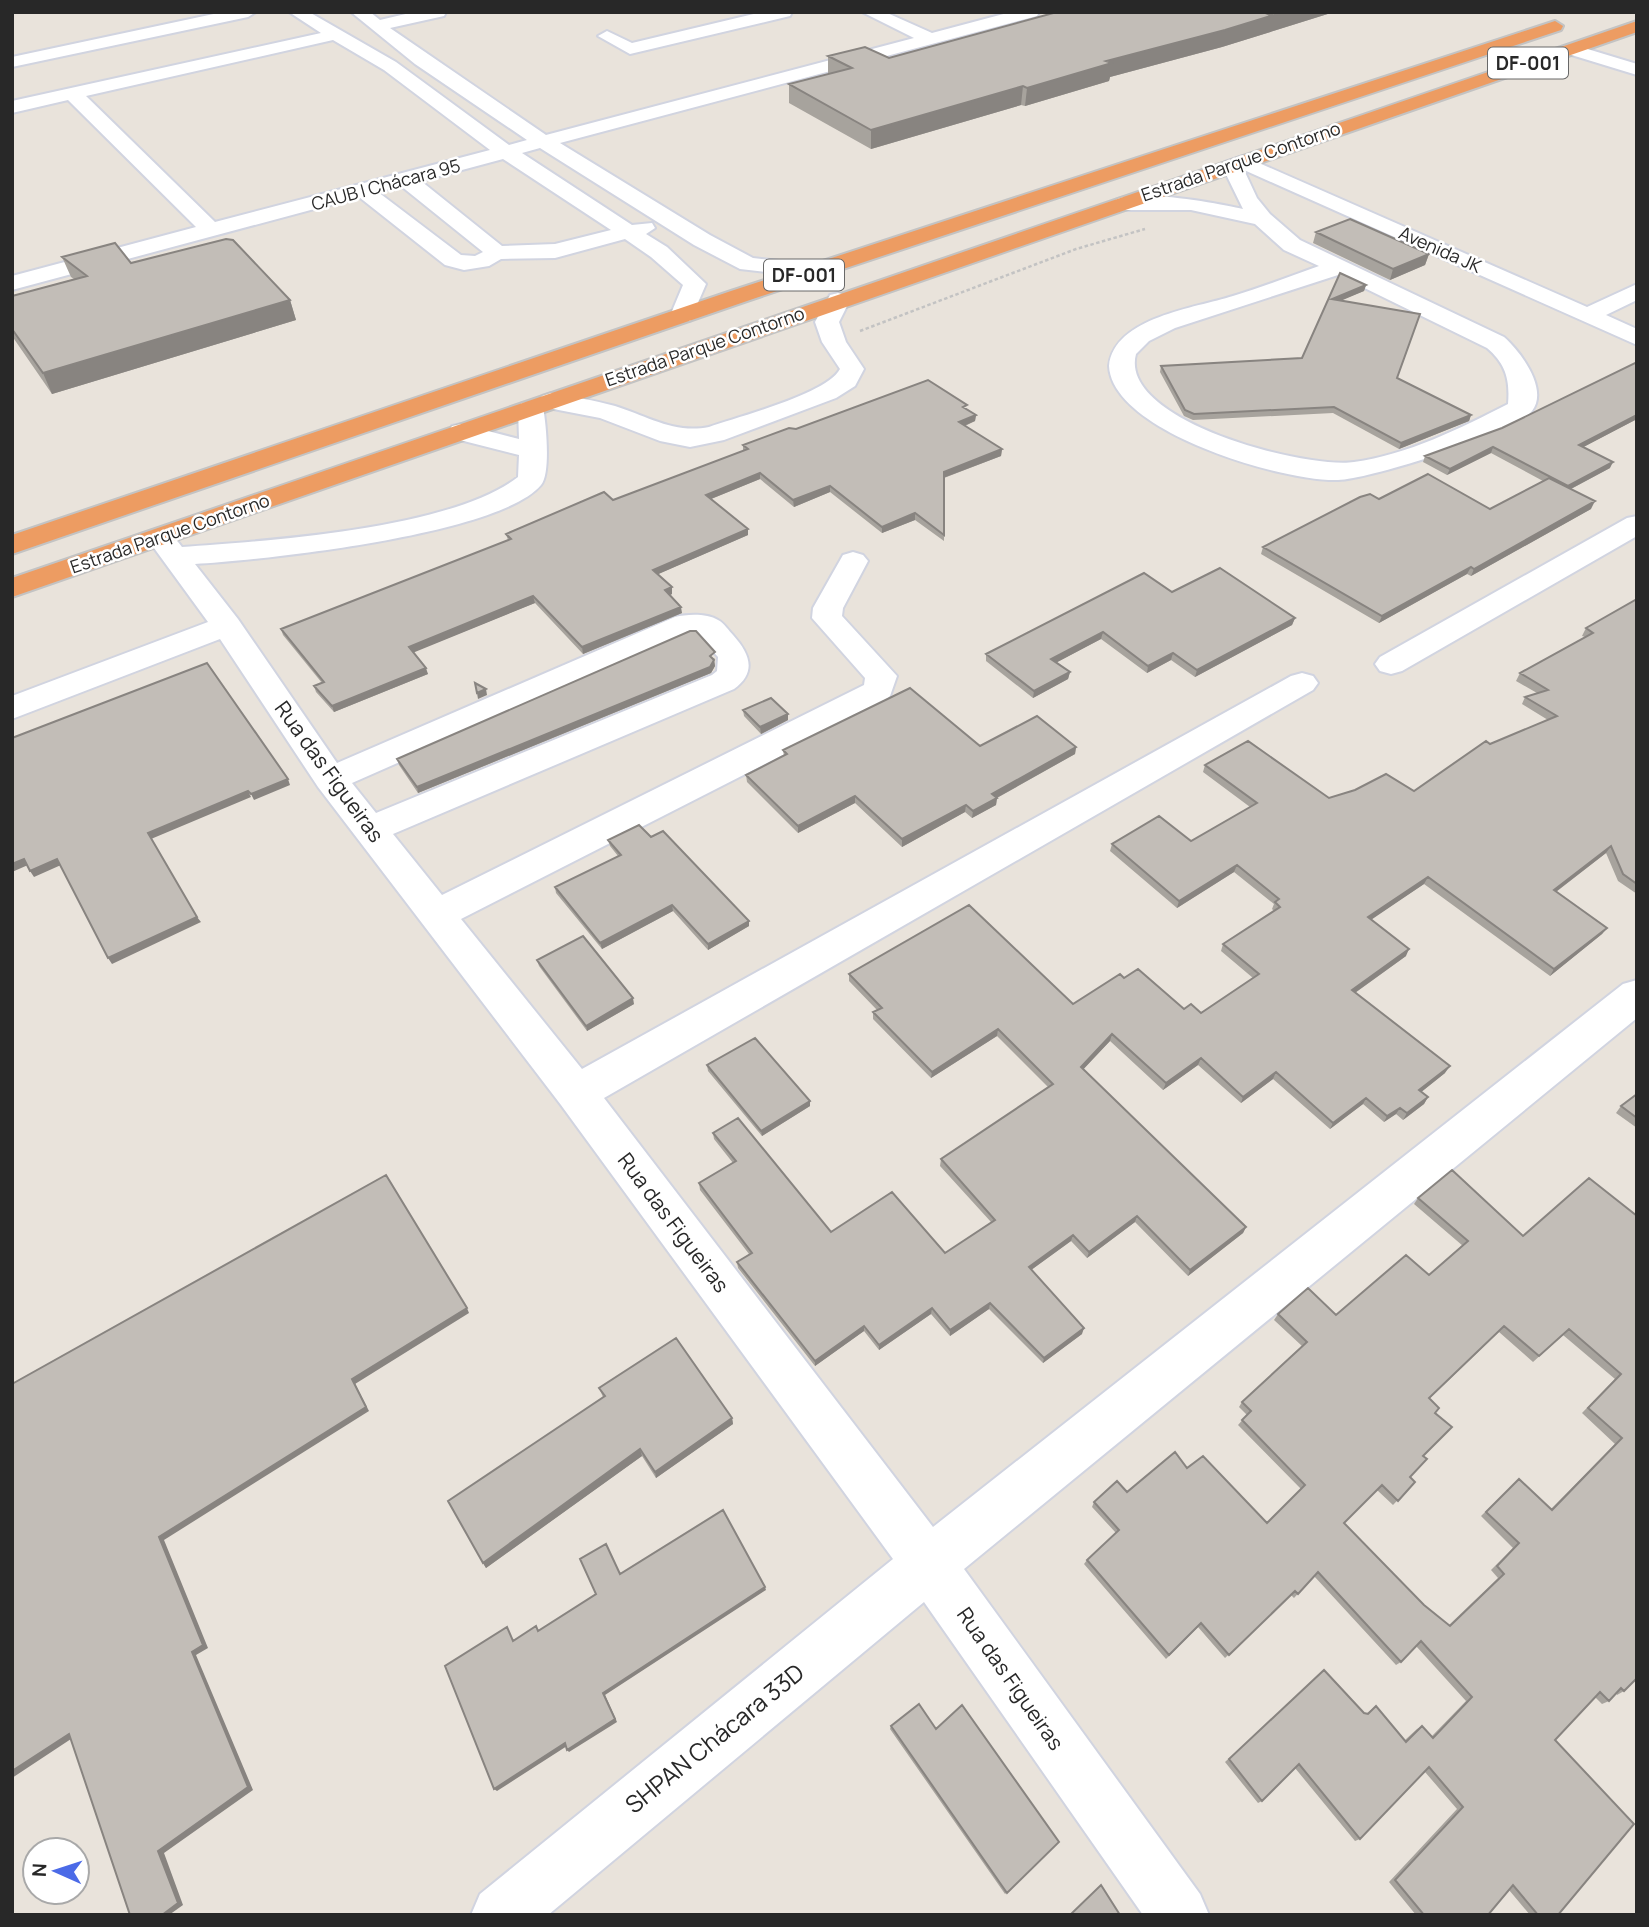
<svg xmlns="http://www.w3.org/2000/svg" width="1649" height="1927" font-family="Manrope,sans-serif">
<rect width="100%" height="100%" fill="#e9e3db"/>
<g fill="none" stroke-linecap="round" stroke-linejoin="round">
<defs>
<path id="minor" d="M223,12H256L248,17L12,67V57Z
M289,12H309L396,62L509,145L527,140L415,64L351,12H370L380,20L414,12H446L444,16L390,28L546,135L914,38L862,12H885L932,33L1011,12H1039L1037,16L560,143L710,235L753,258L824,266L827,271L824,276L816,278L740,269L694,245L540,148L522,153L632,225L652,223L655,228L646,234L667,247L706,284L690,321H674L670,316L683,285L651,257L625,239L555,258L501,259L489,266L464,270L445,265L359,197L12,290V276L196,227L68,100L12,113V101L321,33ZM333,40L384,70L490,150L215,222L86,96ZM503,159L611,230L555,244L502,246L421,181ZM401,186L483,252L475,256L461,255L378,192Z
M762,12H792L790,16L630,54L598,36L607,31L632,43Z
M1571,44L1637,64V75L1565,53L1562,49Z
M1243,156L1587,307L1637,284V300L1606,315L1637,329V345L1244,170L1257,198L1270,214L1300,240L1504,337C1520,351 1549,389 1532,411C1514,434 1370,479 1338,480C1284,482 1112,432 1109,366C1114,317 1196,308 1233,296C1262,287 1291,276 1319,266L1284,250L1255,224L1191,210H1121L1110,204C1124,185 1221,204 1243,209L1222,166L1225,162ZM1338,275L1487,348C1506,364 1510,380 1508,404C1461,428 1407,455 1354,462C1306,469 1118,421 1136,354L1149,341L1175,328Z
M838,293L846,295L850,300L839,322L846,342L864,369L855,386L836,398L724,440L690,447L660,441L600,418L543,407C546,423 551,473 541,485C499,535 264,560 195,564L238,619L337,763L675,617C687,614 707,613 718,620C724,623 729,631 733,635C750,654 757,672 734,689L393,834L442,895L864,685L865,678L812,618L813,608L843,555L853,552L863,555L868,561L843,608L842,616L897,676L890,696L877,707L461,919L582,1069L1291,676L1302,673L1313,676L1318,683L1313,690L604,1098L933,1527L1623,984L1637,980V1018L964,1569L1200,1894L1209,1915H1143L924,1602L548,1915H471L480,1894L893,1559L561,1105L318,787L220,639L12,719V696L208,622L146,537L150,531C167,527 172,534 182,547C268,541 451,529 518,477L519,455L452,438L448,432L452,426L461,424L519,439L518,408L522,403L539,402L542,396L551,393C572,397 594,400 615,406C647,416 674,434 709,427C737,417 827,394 840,369L822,342L815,322L830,295ZM690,634L698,635L718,657L717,671L712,675L376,813L352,783Z
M1637,516V536L1402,671L1391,674L1380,671L1375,664L1380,657L1627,518Z"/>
<path id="highway" d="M1555,21L1563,26L1561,30L747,301L12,554V535L731,291Z
M1637,21V32L12,597V578Z"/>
</defs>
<use href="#minor" stroke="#d1d4e0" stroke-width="4"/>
<use href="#highway" stroke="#c3c3c3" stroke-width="4"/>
<path stroke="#c3c3c3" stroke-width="2.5" stroke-dasharray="3.5 2.5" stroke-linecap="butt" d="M860,331L1076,249L1145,229"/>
<use href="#minor" fill="#fff" fill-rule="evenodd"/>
<use href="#highway" fill="#ed9c62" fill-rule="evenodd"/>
</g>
<path fill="#a7a39d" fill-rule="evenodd" d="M1057,12H1334L1222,47L1110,77L1109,81L1025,106L1021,105L871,149L789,103V84L828,74V56L889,58Z
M1316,232L1429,254L1425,265L1390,280L1313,243Z
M62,257L131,263L290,300L296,320L52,394L12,336V296L74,279L71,277Z
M1340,273L1366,285L1364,291L1341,300L1398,378L1471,415L1469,421L1399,449L1333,413L1193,420L1184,416L1160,372L1161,366L1302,358Z
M1637,362V419L1583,447L1610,468L1571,489L1591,509L1471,576L1467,574L1379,623L1261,554L1263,547L1379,499L1490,509L1543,481L1491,453L1447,475L1423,462L1425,456L1502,428Z
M967,409L976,415L975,421L965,426L1002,449L1001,456L944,478V541L915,520L882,533L830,492L794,507L760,479L711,499L748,529V535L658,574L672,594L670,595L682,613L583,654L535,603L413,652L428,674L334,712L316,692L314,686L322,683L283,635L281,629L508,540L506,534L613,500L743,451V445L796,429Z
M1172,592L1295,618L1292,625L1195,677L1171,660L1147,673L1101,639L1057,662L1070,672L1068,679L1033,698L986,661V654Z
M1637,599V894L1618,881L1606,853L1556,892L1607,928L1602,934L1550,976L1424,884L1371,919L1406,956L1355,993L1445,1073L1421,1092L1428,1097L1424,1104L1403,1120L1396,1114L1384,1122L1363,1104L1330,1129L1273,1079L1241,1103L1198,1065L1163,1090L1110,1041L1083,1069L1246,1227L1243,1233L1188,1276L1135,1222L1087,1258L1071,1241L1031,1270L1082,1334L1043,1363L989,1309L950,1336L931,1314L879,1350L864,1331L815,1366L738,1268L737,1262L749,1254L700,1190L699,1183L733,1163L714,1139L713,1133L831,1232L945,1253L991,1222L940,1166L941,1159L1048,1087L997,1036L931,1078L873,1019V1012L877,1010L849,981V974L1073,1004L1124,978L1184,1009L1201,1013L1253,978L1221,951L1223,944L1274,911L1272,909L1274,904L1234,872L1177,908L1110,851L1112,844L1191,841L1250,807L1203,772L1205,765L1329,798L1414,791L1490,744L1548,720L1522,704L1525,697L1537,693L1516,681L1520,673L1585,637L1582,636L1586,628Z
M715,658L714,659L715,666L711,673L418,793L399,765L397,759Z
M743,710L788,714V720L761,734L744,716Z
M980,746L1076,747L1075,754L997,798L996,805L972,818L965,812L902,847L855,803L798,833L747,782L746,775L784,756L783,750Z
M651,837L749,926L708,950L673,911L602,949L556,893L555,887L618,856L610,846L608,840Z
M537,960L634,1004L587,1031L539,966Z
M707,1065L810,1101V1106L762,1136L708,1071Z
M1637,1094V1128L1616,1113L1621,1106Z
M1418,1198L1523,1236L1637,1216L1624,1691L1617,1695L1616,1693L1609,1701L1602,1704L1595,1697L1555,1740L1558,1915H1530L1509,1890L1488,1915H1416L1389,1882L1457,1809L1425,1772L1360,1839L1355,1841L1295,1768L1262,1801L1258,1803L1225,1762L1320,1674L1364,1713H1367L1376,1706L1405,1740L1417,1729L1422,1726L1432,1736L1466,1701L1416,1646L1401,1662L1396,1665L1314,1576L1294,1598L1291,1595L1225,1658L1198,1627L1166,1659L1084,1564L1087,1560L1116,1533L1092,1507L1094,1502L1127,1492L1187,1468L1267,1523L1301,1489L1238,1425L1247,1415L1239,1407L1242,1402L1302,1346L1274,1320L1278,1314L1336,1315L1429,1275L1463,1246L1414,1204ZM1499,1332L1533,1362L1563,1335L1615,1379L1582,1413L1615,1444L1551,1509L1519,1479L1481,1516L1513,1548L1491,1570L1498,1578L1449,1625L1424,1605L1344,1523L1377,1490L1393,1505L1415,1482L1410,1477L1423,1456L1435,1413L1429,1399Z
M599,1388L732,1418L733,1424L656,1478L642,1456L486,1568L483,1563L603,1397Z
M891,1726L936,1729L1059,1842L1005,1894L890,1729Z"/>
<path fill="#888480" d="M1284,12H1334L1222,47L1110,77L1109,81L1025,106L1027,88L1106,61Z
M1023,86L1021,105L871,149V130Z
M1429,254L1425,265L1390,280L1393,269Z
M1366,285L1364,291L1331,305L1332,299Z
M290,300L296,320L52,394L43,373Z
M976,415L975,421L959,428V422Z
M1471,415L1469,421L1399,449L1401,443Z
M1637,415V419L1576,451L1579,445Z
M1493,447L1491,453L1447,475L1450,469Z
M1002,449L1001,456L943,478L944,472Z
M1613,462L1610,468L1565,492L1568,486Z
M760,473V479L706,501V495Z
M830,486V492L794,507L793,500Z
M1595,501L1591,509L1471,576L1474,569Z
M915,513V520L882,533V527Z
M748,529V535L654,576L653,570Z
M1471,567L1467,574L1379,623L1382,616Z
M672,587V594L665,597V590Z
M533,596L535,603L410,654L409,647Z
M681,607L682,613L583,654L582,647Z
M1295,618L1292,625L1195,677L1197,670Z
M1103,632L1101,639L1050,666L1051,659Z
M1173,653L1171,660L1147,673L1148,666Z
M714,660L715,666L711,673L418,793L417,787Z
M426,668L428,674L334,712L332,706Z
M1070,672L1068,679L1033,698L1034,691Z
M486,689L487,695L478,699L477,693Z
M788,714V720L761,734L760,727Z
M1076,747L1075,754L991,801L992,794Z
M288,779L290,785L254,800L251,794Z
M248,791L251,797L151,839L148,833Z
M855,796V803L798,833V826Z
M997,798L996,805L972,818L973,811Z
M966,805L965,812L902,847V839Z
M1611,846L1606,853L1549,897L1554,890Z
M24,859L28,865L12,872V864Z
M57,859L61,865L34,877L30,871Z
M1237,865L1234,872L1177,908L1179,901Z
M1428,877L1424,884L1365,924L1368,917Z
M672,905L673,911L602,949L600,943Z
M197,917L201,922L112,964L108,958Z
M749,921V926L708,950V944Z
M1607,928L1602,934L1550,976L1554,969Z
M1409,949L1406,956L1349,997L1352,990Z
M633,998L634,1004L587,1031L586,1026Z
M998,1029L997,1036L931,1078L932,1072Z
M1112,1034L1110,1041L1079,1074L1081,1067Z
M1201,1058L1198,1065L1163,1090L1166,1083Z
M1450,1066L1445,1073L1415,1097L1419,1090Z
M1276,1072L1273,1079L1241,1103L1243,1097Z
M1428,1097L1424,1104L1403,1120L1407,1113Z
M1366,1098L1363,1104L1330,1129L1333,1123Z
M810,1101V1106L762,1136L761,1131Z
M1400,1108L1396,1114L1384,1122L1387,1116Z
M1137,1216L1135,1222L1087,1258L1089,1252Z
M1246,1227L1243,1233L1188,1276L1190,1270Z
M1073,1235L1071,1241L1027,1273L1029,1267Z
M990,1303L989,1309L950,1336V1330Z
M467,1308L469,1313L355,1384L369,1411L164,1540L208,1648L196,1655L253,1790L164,1853L183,1905L169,1915H162L158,1851L192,1652L159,1537L352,1379Z
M932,1308L931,1314L879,1350V1345Z
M864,1326V1331L815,1366V1361Z
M1084,1328L1082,1334L1043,1363L1044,1358Z
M732,1418L733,1424L656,1478L655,1472Z
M640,1449L642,1456L486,1568L483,1563Z
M765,1587L766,1590L605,1695L617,1722L569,1752L567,1750L603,1693Z
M69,1734L74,1737L12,1778V1771Z
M565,1743L567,1746L497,1791L494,1789Z"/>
<path fill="#c2bdb7" stroke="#888480" stroke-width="2" fill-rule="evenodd" d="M1057,12H1263L1270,15L1275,12H1284L1225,30L1106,61L1112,63L1027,88L1023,86L871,130L789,84L852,68L828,56L865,47L889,58Z
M1350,219L1429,254L1393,269L1316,232Z
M226,239L233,240L290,300L43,373L12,329V296L87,276L62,257L115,243L131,263Z
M1340,273L1366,285L1332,299L1420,314L1397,378L1471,415L1401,443L1334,407L1194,414L1185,410L1161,366L1302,358Z
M1637,362V415L1579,445L1613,462L1568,486L1493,447L1450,469L1425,456L1502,428Z
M928,380L967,405L963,407L976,415L959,422L1002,449L944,472V535L915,513L882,527L830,486L793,500L760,473L706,495L748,529L653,570L672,587L665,590L681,607L582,647L533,596L409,647L426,668L332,706L314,686L324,682L281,629L511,539L506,534L604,492L613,500L748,449L743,445L789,428L796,429Z
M1428,474L1490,509L1549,478L1595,501L1474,569L1471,567L1382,616L1263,547L1360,497L1370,494L1379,499Z
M1220,568L1295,618L1197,670L1173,653L1148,666L1103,632L1051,659L1070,672L1034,691L986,654L1144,573L1172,592Z
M1637,599V884L1623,874L1611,846L1554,890L1607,928L1554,969L1428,877L1368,917L1409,949L1352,990L1450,1066L1419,1090L1428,1097L1407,1113L1400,1108L1387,1116L1366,1098L1333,1123L1276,1072L1243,1097L1201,1058L1166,1083L1112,1034L1081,1067L1246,1227L1190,1270L1137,1216L1089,1252L1073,1235L1029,1267L1084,1328L1044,1358L990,1303L950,1330L932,1308L879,1345L864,1326L815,1361L737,1262L752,1253L699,1183L736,1161L713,1133L738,1118L831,1232L892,1192L945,1253L995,1220L941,1159L1053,1084L998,1029L932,1072L873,1012L882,1008L849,974L969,905L1073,1004L1120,974L1124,978L1138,969L1184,1009L1191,1004L1201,1013L1259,974L1223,944L1280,907L1275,902L1279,899L1237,865L1179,901L1112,844L1159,816L1191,841L1257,803L1205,765L1248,741L1329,798L1355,790L1386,774L1414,791L1486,741L1490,744L1557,716L1525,697L1548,690L1520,673L1593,633L1586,628Z
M690,631H696L715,652L710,656L714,660L710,667L417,787L397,759Z
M207,663L288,779L251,794L248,791L148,833L197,917L108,958L57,859L30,871L24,859L12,864V738Z
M475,683L486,689L477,693Z
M910,688L980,746L1037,716L1076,747L992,794L997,798L973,811L966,805L902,839L855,796L798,826L746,775L787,754L783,750Z
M771,698L788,714L760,727L743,710Z
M639,825L651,837L663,831L749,921L708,944L672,905L600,943L555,887L621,855L608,840Z
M583,936L633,998L586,1026L537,960Z
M755,1038L810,1101L761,1131L707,1065Z
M1637,1094V1118L1621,1106Z
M1452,1170L1523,1236L1589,1178L1637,1216V1678L1624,1691L1621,1688L1609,1701L1600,1692L1555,1740L1634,1824L1558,1915H1538L1513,1885L1488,1915H1424L1395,1880L1463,1807L1429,1767L1360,1839L1299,1764L1262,1801L1229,1759L1324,1670L1364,1713L1368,1714L1376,1706L1406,1742L1422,1726L1433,1738L1472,1697L1421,1641L1401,1662L1318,1572L1298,1594L1295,1591L1229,1655L1201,1623L1169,1655L1087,1560L1119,1530L1094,1502L1117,1481L1127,1492L1175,1452L1187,1468L1203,1456L1267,1523L1305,1485L1242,1420L1251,1411L1242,1402L1307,1342L1278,1314L1308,1288L1336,1315L1406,1255L1429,1275L1468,1241L1418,1198ZM1504,1326L1539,1356L1569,1329L1621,1374L1588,1408L1622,1438L1552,1510L1519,1479L1486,1512L1519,1543L1497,1566L1504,1574L1450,1626L1424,1605L1344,1523L1382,1485L1398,1501L1415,1482L1410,1477L1427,1459L1423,1456L1452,1427L1435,1413L1439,1408L1429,1398Z
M386,1175L467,1308L352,1379L366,1407L159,1537L203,1645L192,1652L248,1787L158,1851L178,1903L162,1915H130L69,1734L12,1771V1384Z
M676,1338L732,1418L655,1472L640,1449L483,1563L448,1501L605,1396L599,1388Z
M723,1510L765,1587L603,1693L615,1719L567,1750L565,1743L494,1789L445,1666L507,1627L513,1641L536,1626L538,1631L596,1594L580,1559L606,1544L620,1574Z
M919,1704L936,1729L962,1705L1059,1842L1007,1893L891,1726Z
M1101,1885L1120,1915H1070Z"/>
<g text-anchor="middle" stroke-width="5" stroke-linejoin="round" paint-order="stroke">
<g font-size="18" fill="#282828" stroke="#fff">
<text transform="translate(1241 162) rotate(-19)" y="6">Estrada Parque Contorno</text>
<text transform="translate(386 185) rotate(-15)" y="6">CAUB I Chácara 95</text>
<text transform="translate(1440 250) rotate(24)" y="6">Avenida JK</text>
<text transform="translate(705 347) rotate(-19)" y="6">Estrada Parque Contorno</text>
<text transform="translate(170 534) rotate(-19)" y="6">Estrada Parque Contorno</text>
</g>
<g fill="#fff" stroke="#686868" stroke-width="2">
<rect x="1488" y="47.5" width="80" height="31" rx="5"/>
<rect x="764" y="259.5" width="80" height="31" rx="5"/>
</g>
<g font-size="19" font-weight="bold" fill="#282828">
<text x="1528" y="70">DF-001</text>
<text x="804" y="282">DF-001</text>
</g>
<g font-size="21" fill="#282828" stroke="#fff">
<text transform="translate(329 772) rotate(54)" y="7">Rua das Figueiras</text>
<text transform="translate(673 1223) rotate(53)" y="7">Rua das Figueiras</text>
<text transform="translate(1010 1679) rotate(55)" y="7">Rua das Figueiras</text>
</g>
<g font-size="24" fill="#282828" stroke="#fff">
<text transform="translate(715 1739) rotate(-39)" y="8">SHPAN Chácara 33D</text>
</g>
</g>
<rect width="1649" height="1927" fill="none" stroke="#282828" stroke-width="28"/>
<g transform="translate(56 1871) rotate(273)"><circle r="33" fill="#ffffff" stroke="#a9a9a9" stroke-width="2"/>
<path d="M0-5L12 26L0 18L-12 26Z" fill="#4b6ae7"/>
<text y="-10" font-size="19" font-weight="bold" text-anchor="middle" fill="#282828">N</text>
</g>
</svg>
